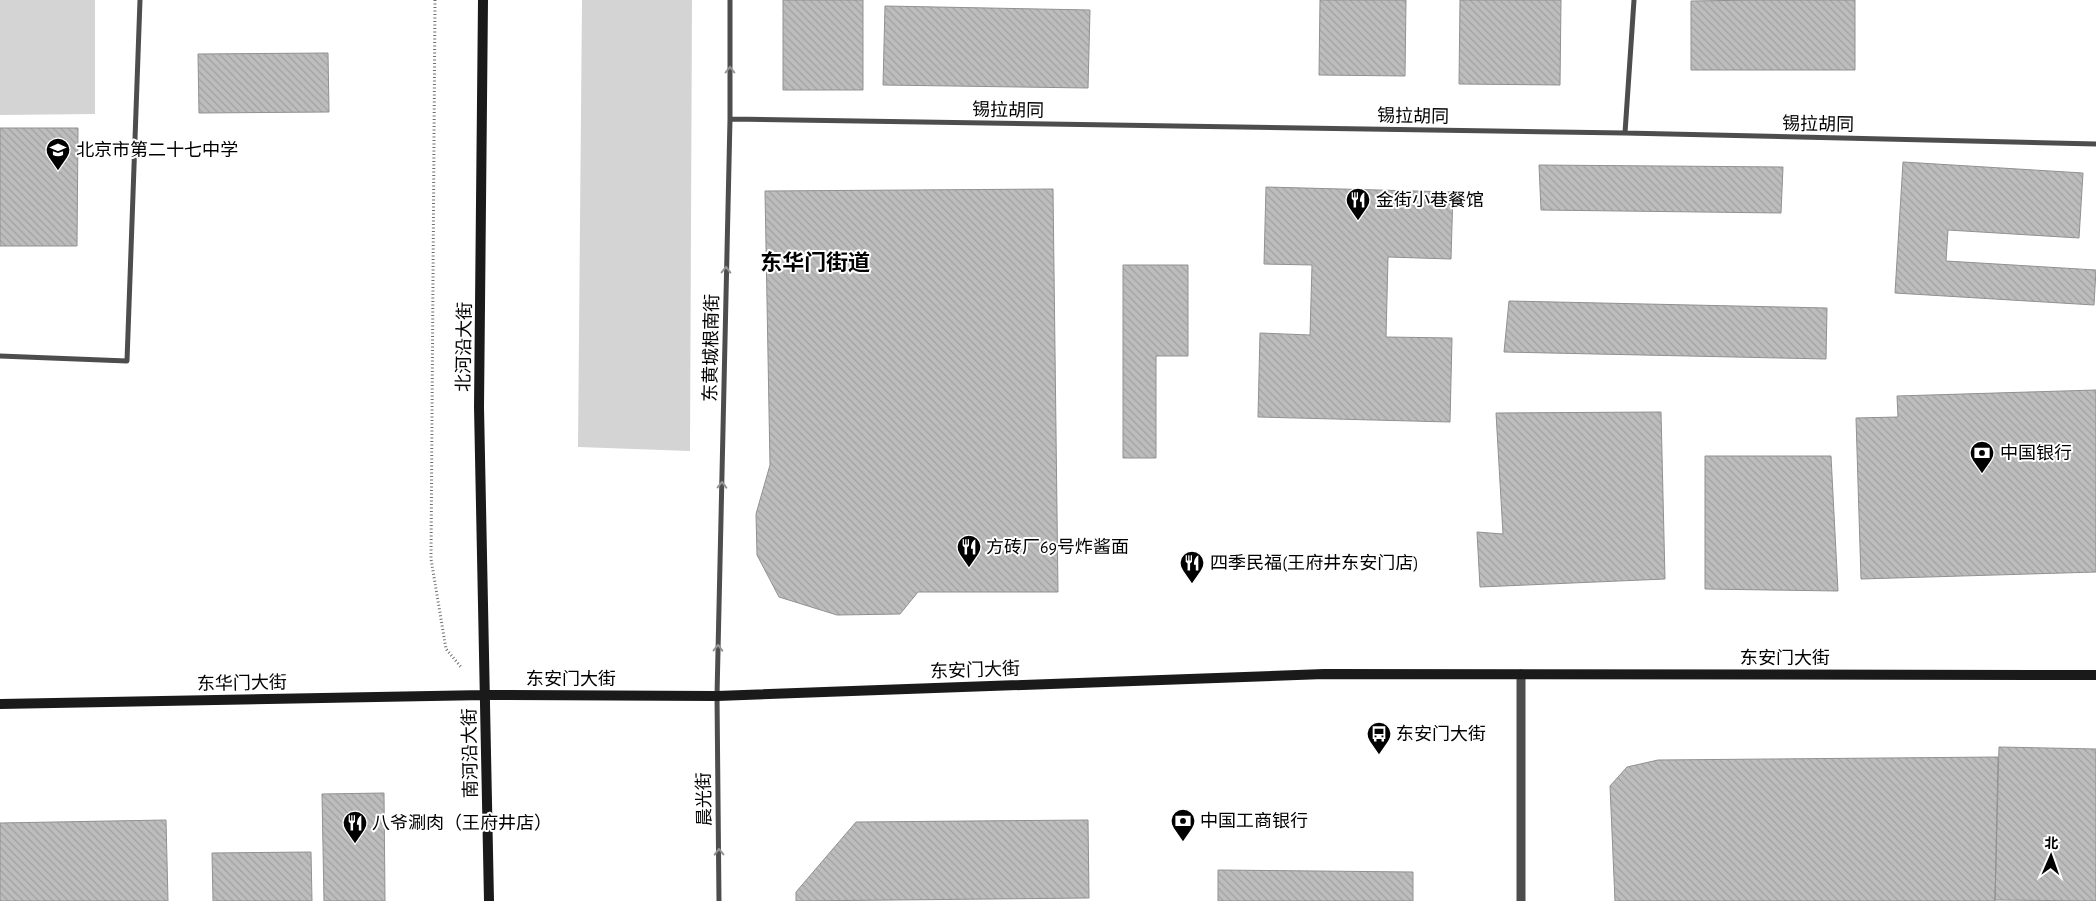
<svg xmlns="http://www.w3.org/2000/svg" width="2096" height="901" font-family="'Alegreya Sans','Noto Sans SC',sans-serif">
<defs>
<pattern id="building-back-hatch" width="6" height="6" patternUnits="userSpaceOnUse" patternTransform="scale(1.25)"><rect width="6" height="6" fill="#bdbdbd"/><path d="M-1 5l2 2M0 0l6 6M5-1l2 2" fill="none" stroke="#a1a1a1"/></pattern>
</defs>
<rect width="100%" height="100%" fill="#fff"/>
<path fill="#d4d4d4" d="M0,0H95V114L0,115Z
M582,0H692L690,451L578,447Z"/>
<path fill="url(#building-back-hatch)" stroke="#919191" d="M783,0H863V90H783Z
M1320,0H1406L1405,76L1319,75Z
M1460,0H1561L1560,85L1459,84Z
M1758,0H1855V70H1691V1Z
M885,6L1090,10L1088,88L883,85Z
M328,53L329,112L199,113L198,54Z
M0,128H78L77,246H0Z
M1903,162L2083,173L2079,238L1948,230L1946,261L2096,270L2094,305L1895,293Z
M1539,165L1783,167L1781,213L1541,210Z
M1266,187L1453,192L1451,259L1388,257L1386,337L1452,338L1450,422L1258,417L1260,333L1310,335L1312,265L1264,264Z
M1053,189L1058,592H918L900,614L837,615L779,597L757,555L756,514L770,465L765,191Z
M1123,265H1188V356H1156V458H1123Z
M1509,301L1827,308L1826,359L1504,352Z
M2096,390V572L1861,579L1856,418L1898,417L1897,396Z
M1661,412L1665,579L1480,587L1477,532L1503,534L1496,413Z
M1705,456H1831L1838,591L1705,589Z
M1999,747L2096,749V901L1995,900Z
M1998,757L1995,901H1615L1610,786L1627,767L1658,760Z
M384,793L385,901H324L322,794Z
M166,820L168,901H0V823Z
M1088,820L1089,898L796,901V892L856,822Z
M311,852L312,901H213L212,853Z
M1218,870L1413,872V901H1218Z"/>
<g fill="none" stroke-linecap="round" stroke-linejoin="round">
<path stroke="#6f6f6f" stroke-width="3" stroke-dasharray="1 2.5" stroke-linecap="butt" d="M435,0L431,559L446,649L461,667"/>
<path stroke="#4d4d4d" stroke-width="5" d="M730,119L1625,133L2096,144
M1625,133L1634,0
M0,356L127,361L140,0
M719,901L717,696L730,119V0"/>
<path stroke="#4d4d4d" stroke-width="9" d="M1521,901V674"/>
<path stroke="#1a1a1a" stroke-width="10" d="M483,0L479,407L489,901
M0,704L485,695L717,696L1324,674L2096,675"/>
</g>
<defs><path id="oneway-chevron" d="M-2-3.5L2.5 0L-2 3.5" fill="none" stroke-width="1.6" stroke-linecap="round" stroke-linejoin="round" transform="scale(1.25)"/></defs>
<g stroke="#949494">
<use href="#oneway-chevron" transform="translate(730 70) rotate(-90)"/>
<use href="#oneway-chevron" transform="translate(726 270) rotate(-89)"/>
<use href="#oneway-chevron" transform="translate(722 485) rotate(-89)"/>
<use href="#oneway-chevron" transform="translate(718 648) rotate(-89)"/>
<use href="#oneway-chevron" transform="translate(719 852) rotate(-91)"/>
</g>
<defs>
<symbol id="school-pin" viewBox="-11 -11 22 30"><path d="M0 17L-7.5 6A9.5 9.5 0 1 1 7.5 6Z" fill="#000" stroke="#fff"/><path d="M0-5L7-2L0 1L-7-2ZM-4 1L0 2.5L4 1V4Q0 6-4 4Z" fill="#fff"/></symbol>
<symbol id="restaurant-pin" viewBox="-11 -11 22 30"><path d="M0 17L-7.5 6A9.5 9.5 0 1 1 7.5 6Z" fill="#000" stroke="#fff"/><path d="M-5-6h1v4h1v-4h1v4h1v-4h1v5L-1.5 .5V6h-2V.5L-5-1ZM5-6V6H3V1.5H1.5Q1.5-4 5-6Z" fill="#fff"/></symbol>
<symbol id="bank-pin" viewBox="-11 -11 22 30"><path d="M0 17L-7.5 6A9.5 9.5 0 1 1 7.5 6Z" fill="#000" stroke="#fff"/><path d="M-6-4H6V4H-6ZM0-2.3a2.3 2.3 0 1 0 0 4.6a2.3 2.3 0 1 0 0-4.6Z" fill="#fff"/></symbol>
<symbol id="bus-pin" viewBox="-11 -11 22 30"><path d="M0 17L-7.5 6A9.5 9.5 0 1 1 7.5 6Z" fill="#000" stroke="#fff"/><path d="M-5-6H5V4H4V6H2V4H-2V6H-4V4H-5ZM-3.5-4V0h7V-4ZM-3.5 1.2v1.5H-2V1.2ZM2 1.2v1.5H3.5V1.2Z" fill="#fff"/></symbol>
</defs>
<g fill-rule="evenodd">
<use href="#school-pin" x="44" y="136" width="28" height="38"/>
<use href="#restaurant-pin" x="1344" y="186" width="28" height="38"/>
<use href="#bank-pin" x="1968" y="439" width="28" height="38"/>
<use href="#restaurant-pin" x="955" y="533" width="28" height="38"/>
<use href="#restaurant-pin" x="1178" y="549" width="28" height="38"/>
<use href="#bus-pin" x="1365" y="720" width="28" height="38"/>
<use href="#bank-pin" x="1169" y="807" width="28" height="38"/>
<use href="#restaurant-pin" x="341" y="809" width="28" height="38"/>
</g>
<g text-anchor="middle" stroke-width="4" stroke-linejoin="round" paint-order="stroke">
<g font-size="18" fill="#000" stroke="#fff">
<text transform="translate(1008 110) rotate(1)" y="6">锡拉胡同</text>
<text transform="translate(1413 116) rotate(1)" y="6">锡拉胡同</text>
<text transform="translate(1818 124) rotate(1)" y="6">锡拉胡同</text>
<text transform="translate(464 347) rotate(-89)" y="6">北河沿大街</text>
<text transform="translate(711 348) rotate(-89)" y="6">东黄城根南街</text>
<text x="1785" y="664">东安门大街</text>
<text transform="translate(975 670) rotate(-2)" y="6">东安门大街</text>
<text x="571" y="685">东安门大街</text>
<text transform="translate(242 683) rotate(-1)" y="6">东华门大街</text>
<text transform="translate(470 753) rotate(-91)" y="6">南河沿大街</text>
<text transform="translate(704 799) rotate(-91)" y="6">晨光街</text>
</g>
<g font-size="18" fill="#000" stroke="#fff" text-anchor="start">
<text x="76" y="156">北京市第二十七中学</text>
<text x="1376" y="206">金街小巷餐馆</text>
<text x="2000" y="459">中国银行</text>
<text x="986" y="553">方砖厂69号炸酱面</text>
<text x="1210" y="569">四季民福(王府井东安门店)</text>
<text x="1396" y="740">东安门大街</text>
<text x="1200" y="827">中国工商银行</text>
<text x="372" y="829">八爷涮肉（王府井店）</text>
</g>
<g font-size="22" font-weight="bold" fill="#000" stroke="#fff">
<text x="815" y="270">东华门街道</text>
</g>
</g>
<g transform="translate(2051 856) rotate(2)" stroke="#ffffff" stroke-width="4" paint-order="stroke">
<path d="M0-4L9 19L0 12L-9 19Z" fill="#000000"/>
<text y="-8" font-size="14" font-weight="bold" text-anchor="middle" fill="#000000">北</text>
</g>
</svg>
